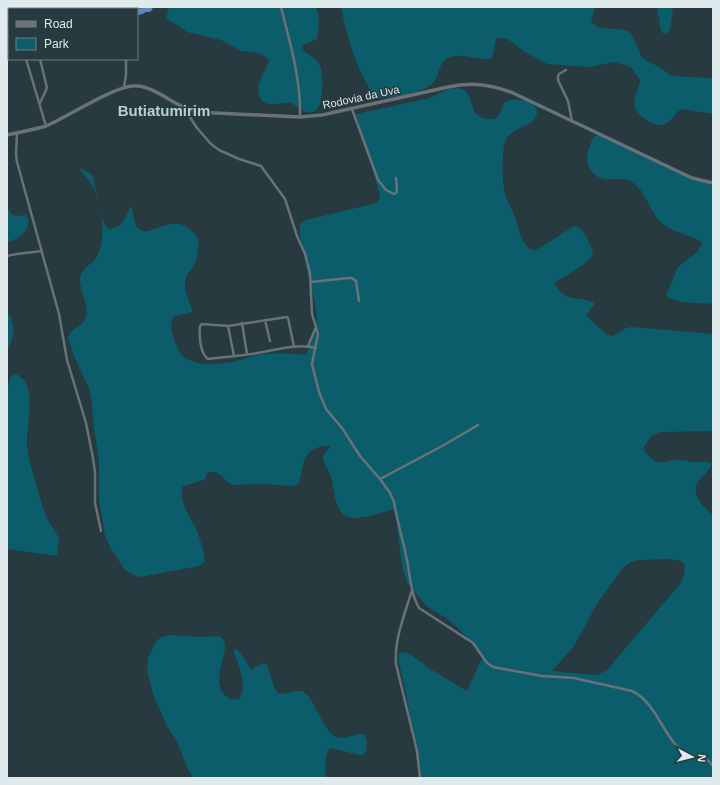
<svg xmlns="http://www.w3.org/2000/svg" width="720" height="785" font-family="Arial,sans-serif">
<rect width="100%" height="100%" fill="#263a3f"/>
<path fill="#0b5d6b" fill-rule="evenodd" d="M169,7H316L319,18L317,39L303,45L302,48C306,54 313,56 318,62C324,69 324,102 317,109C308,119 298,105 290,103C280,101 265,110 259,96C255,84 265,73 269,61L266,57L258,53L241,51L221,40L187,32L177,25L166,19Z
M341,7H595L591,21L597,27L625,30L631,33L642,58L659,67L672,76L713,78V114L681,109C676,113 671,121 665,124C655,129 635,114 634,104C634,96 639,88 640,80L631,67L614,62L589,67L547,64L525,52L509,40L504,38H497C493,45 496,54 490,59C477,60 463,53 450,57C439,60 440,74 434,82C426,93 393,97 379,98C360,86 345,29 341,7Z
M657,7H673L670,29L667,34H664L661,31Z
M456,88C471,88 470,102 475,113C481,118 488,121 496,118L499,115L504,103C512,97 538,99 537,113C535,129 507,126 504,145C502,159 502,181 505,194C507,201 511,207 514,214C517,222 522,249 533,250C539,251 566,230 574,226C581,226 584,233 587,238C588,242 593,249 593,253C593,261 562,278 554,283C566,305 577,294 594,303V305L586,315L607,335L613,336L624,329L631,327L713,334V431L661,432L651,436L644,447L645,452C662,470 662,459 680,460C685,460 690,462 696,462C701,462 706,461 711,463V467C707,472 700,478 697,484C691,495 705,509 713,515V778H420L406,694L399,663L398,656L400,653L405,652L410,654L430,669L467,691L483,656L458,628L446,618L426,606L407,582L402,566L395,509C383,512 356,522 346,516C334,509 334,488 331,476C329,470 324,465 323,459C323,453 328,450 331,446C313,446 306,451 302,469C301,475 301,480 297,485L292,486L263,484L232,485C221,479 223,471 208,472L205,479C198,483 190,483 182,487C180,506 190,515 197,531C201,541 204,552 205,562L199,566L140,577L134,575L125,570L111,549L105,536L99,500V459L94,429L92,402L89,388L74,356L68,338C71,327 80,328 84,321C92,308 79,292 80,279C81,268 90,266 96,258C107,241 102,203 93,187C89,180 83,173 78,167L90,173L93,177L103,221L107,228C121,232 126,216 131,205L136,226L142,231C147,232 152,230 157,228C176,221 186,221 198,239C199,246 198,256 195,263C192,270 185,273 185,282C184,292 190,303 193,312L175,316C169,321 171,330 173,336C175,342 177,348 180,353C190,367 220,365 236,361C242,360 247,357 253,356C270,352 289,353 306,355L315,329L317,318L314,297L308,276L300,235V224L305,220L314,218L373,204L377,202L380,198L378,188L356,114L430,98L446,90ZM670,559L681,561L685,565L684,575L680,584L607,670L597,675L552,671L574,646L598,602L624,567L631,562L638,560Z
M597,135L603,136L700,181L713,184V304C701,303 673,304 666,295L678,267L696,253L702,245L700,241C687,234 671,232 661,222C649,210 646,191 632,182C623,177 614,180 605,179C589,176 584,162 589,148C591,143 592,138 597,135Z
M7,201L9,210L12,215L21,216L26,214C34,229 19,238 7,243Z
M7,315H10C15,328 15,337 7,349Z
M15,374C38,381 27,422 27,441C27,455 32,469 36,483C39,495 42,506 47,518C50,525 56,531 59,539L57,556L7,549V394L10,377Z
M168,635L199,637L220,636C222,639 224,640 225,644C226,660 210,683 227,697C230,700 234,700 239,699C248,689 239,664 234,653V650L236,649L240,652L251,670L263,663L267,665L275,689L278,693C287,696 297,687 305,693C316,701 324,734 337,737C346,740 355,733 364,734L367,742L366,752L363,755H359L330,748C323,755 326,769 326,778H193L187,767L177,742L167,726L154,697L147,671L148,658L156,642L160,638Z"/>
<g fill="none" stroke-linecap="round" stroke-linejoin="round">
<path stroke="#5a88bc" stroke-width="6" d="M100,9L108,7
M137,12L142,11L145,9H149L150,7
M7,25H9"/>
<path stroke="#6a7277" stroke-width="2.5" d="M126,7L127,9
M281,7C290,43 301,79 300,117
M45,9L47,7
M7,16L9,20
M26,59L46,126
M566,70L559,74L558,76V80L568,101L572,121
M124,88L126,75V59
M40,103L47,88L40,59
M184,108L197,128L211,144L219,150L239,159L261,166L285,199L297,236L305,254L310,273L312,314L318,334L312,364L319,392L326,409L342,428L360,456L380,479L390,493L394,502C397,521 403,540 407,560C410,576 411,594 419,608L473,643L487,663L493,667L542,676L574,678L632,691C656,702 664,738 684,753C694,760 708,754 713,767
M352,109L378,180L386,190L394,194L397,192L396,178
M17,133L16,155L17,162L59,314L67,360L86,423L93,458L95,472V503L101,531
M7,256C18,253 30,253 41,251
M311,282L348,278H352L356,281L359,301
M265,320L270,341
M242,323L247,354
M228,326L234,356
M308,346L316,327
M294,347L288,318L287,317L228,326L202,324L200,326C199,336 200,353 208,359C225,357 241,356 258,353C276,350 297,343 316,348
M380,479L444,445L478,425
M412,590C405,614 394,639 396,664L417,751L420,778"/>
<path stroke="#6a7277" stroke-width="3.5" d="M7,135C20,132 33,130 46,126C68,117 118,83 138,86C157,88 176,107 196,112L300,117L322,115L448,87C471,82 490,84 513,93L692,178L713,183"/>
</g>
<g text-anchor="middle" stroke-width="3" stroke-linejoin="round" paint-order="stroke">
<g font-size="11" fill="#deeaec" stroke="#263a3f">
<text transform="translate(361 97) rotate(-12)" y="4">Rodovia da Uva</text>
</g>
<g font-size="15" font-weight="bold" fill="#b9d1d6" stroke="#263a3f">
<text x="164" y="116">Butiatumirim</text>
</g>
</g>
<rect width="720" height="785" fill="none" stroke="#deeaec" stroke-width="16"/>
<rect x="8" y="8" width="130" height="52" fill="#263a3f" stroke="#708084"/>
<rect x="16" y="21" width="20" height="6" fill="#6a7277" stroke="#708084"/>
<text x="44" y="28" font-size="12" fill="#deeaec">Road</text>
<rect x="16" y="38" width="20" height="12" fill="#0b5d6b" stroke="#708084"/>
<text x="44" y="48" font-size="12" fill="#deeaec">Park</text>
<g transform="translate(692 757) rotate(97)" stroke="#263a3f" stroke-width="3" paint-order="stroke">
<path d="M0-3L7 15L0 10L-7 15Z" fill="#deeaec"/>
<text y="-6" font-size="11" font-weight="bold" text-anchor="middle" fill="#deeaec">N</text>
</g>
</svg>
